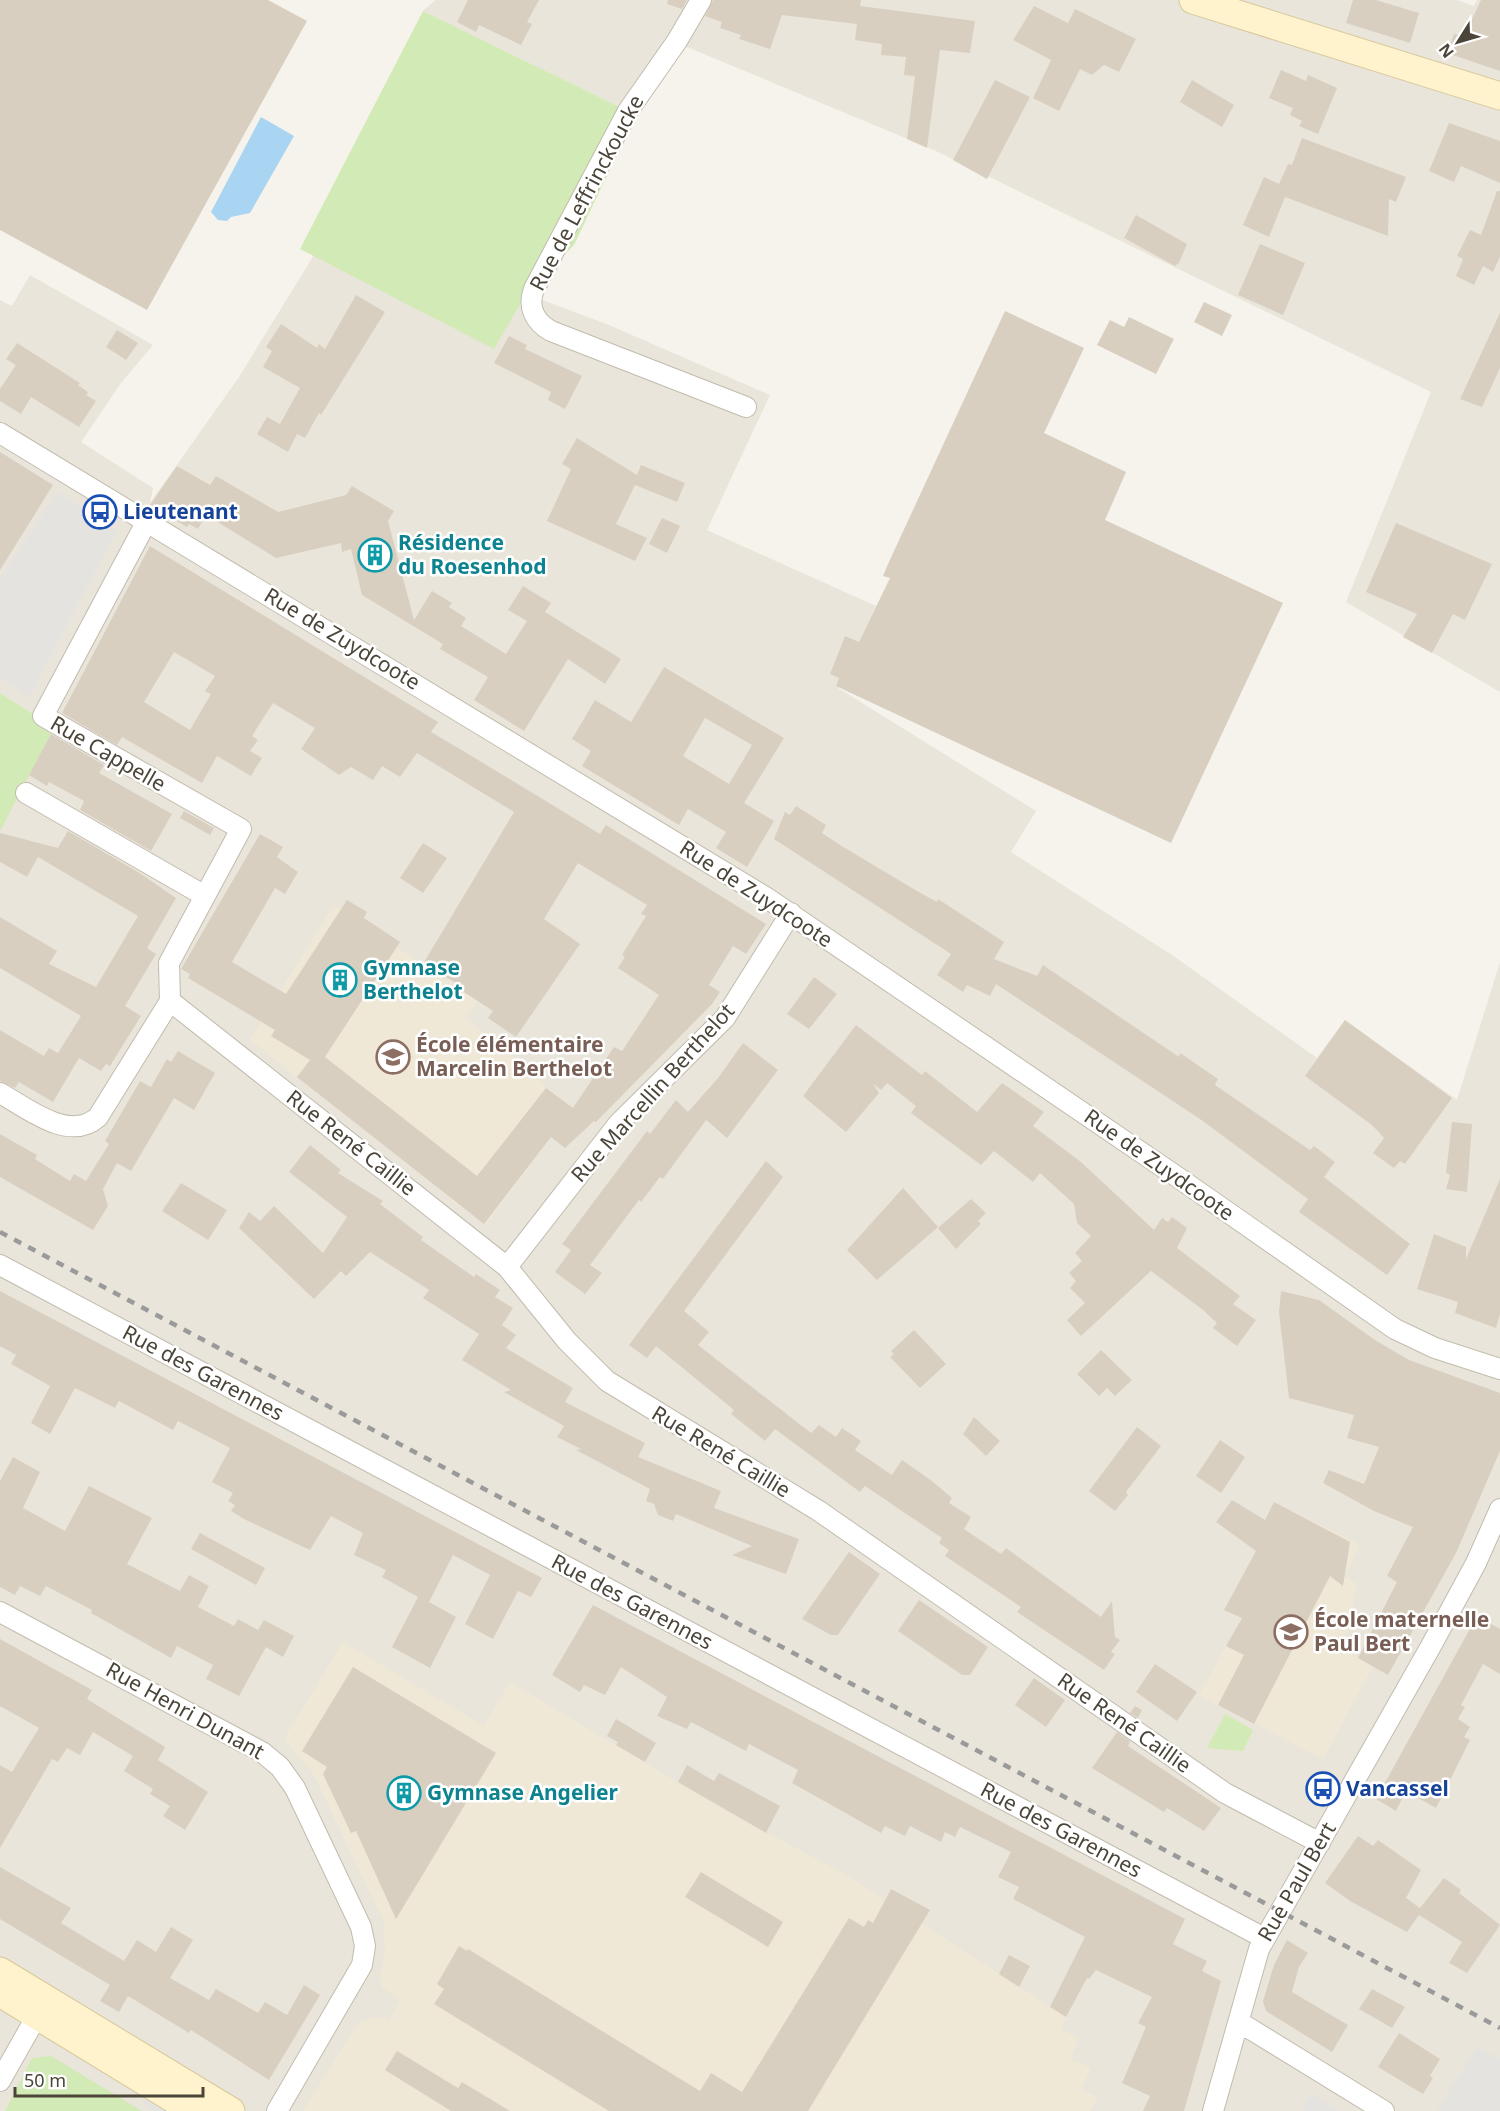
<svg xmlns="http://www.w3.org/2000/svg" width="1500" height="2111" font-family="'Noto Sans',sans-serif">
<rect width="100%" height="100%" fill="#f6f3ec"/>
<path fill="#eae5da" d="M435,0H1457L1474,6L1477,0H1500V692L1346,602L1431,392L934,150L687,47L673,57L636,115L423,11Z
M314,255L492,347L526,294L609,325L770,395L707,530L876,606L838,688L1036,811L1011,852L1172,955L1317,1058L1345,1020L1457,1100L1500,962V2111H0V300L12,306L30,275L153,345L121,383L81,442L153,488L150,503L239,377Z"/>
<path fill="#efe8d6" d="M334,905L477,1001L465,1018L536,1074L546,1088L573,1108L486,1224L451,1201L452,1199L250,1040Z
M1274,1502L1360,1545L1344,1576L1357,1584L1343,1650L1373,1666L1323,1759L1199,1695L1274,1559L1251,1546Z
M343,1642L484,1726L510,1682L717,1806L850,1877L1066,2017L1061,2029L1079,2038L1070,2059L1091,2068L1081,2089L1098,2097L1090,2111H303L358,2023L371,2018L383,2017L389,2020L400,2000L382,1987L380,1979L385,1952L384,1922L313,1773L284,1739Z"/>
<path fill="#d2eab5" d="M423,11L636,115L574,245L526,294L494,349L300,249Z
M0,693L54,728L0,831Z
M1225,1714L1253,1730L1243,1751L1207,1748Z
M51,2056L142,2111H5L32,2058Z"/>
<path fill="#e5e3e0" d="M57,492L117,530L29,697L0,678V578Z
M1477,2047L1500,2059V2111H1437Z
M1312,2094L1340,2111H1301Z
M142,2095L168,2111H154L144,2105Z"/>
<path fill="#a9d4f2" d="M261,117L294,136L250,213L231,217L227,221L218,220L211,212Z"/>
<path fill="#d8cfc1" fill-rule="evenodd" d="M0,0H268L307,21L147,310L0,230Z
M468,0H539L527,22L532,24L521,45L479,25L476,32L457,22Z
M668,0H687L682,9L667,4Z
M713,0H861L860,6L975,21L970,53L940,50L927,148L907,139L915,76L904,75L906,57L881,55L882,44L855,40L858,16L857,24L782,15L770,49L739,39L741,35L720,28L722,22L705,16Z
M1353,0H1376L1419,13L1410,43L1346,23Z
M1481,0H1500V71L1447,53L1454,34L1464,36Z
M1034,6L1068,23L1075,9L1136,39L1119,72L1104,65L1092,75L1080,69L1059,111L1033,98L1051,60L1013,40Z
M1281,70L1306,81L1308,75L1337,88L1318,134L1299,126L1302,121L1290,115L1293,108L1269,98Z
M995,80L1030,97L987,179L953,160Z
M1192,80L1234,105L1222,127L1180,102Z
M1449,123L1500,141V183L1461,166L1454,182L1429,171Z
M1302,138L1406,177L1396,202L1389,199L1388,236L1285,197L1269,237L1243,225L1264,177L1279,184L1288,164L1292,165Z
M1497,191H1500V257L1493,272L1483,266L1474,285L1456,276L1463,259L1457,256L1470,230L1481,235Z
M1136,215L1187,244L1179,263L1175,266L1124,238Z
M1260,244L1305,263L1283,315L1238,295Z
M356,295L385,312L321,415L319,413L305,438L297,434L288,452L257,434L267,417L280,424L300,388L263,367L272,351L266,347L281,324L317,348L319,344L325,349Z
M1204,302L1232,315L1222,336L1194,322Z
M1005,311L1084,348L1044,433L1126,472L1105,520L1283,603L1171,843L836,686L839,678L830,674L845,636L859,642L890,578L883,576L888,564Z
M1500,313V368L1482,407L1460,399Z
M1129,317L1174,339L1156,374L1097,345L1110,320L1124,327Z
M117,330L138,343L126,360L106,347Z
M509,336L527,345L525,349L582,376L565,409L548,400L551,392L494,363Z
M17,343L80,383L78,385L88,392L86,395L96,401L79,427L31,397L21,414L0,401V389L16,365L6,359Z
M577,438L637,475L641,465L685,483L677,502L635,485L616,524L647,538L635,561L547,521L571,469L562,464Z
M0,452L53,485L0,570Z
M177,466L210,485L216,476L278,512L346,495L352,486L394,511L388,521L414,620L432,591L452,603L449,607L466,618L461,626L506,654L527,621L508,610L523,586L551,603L545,612L621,659L605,684L568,659L524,731L474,700L488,677L440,649L443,644L362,595L351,549L342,552L341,543L276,558L206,515L198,529L189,524L187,527L150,505Z
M662,518L680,526L667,553L649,544Z
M1396,523L1492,564L1465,620L1453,614L1432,653L1403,637L1417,614L1366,592Z
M150,546L438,722L431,732L465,752L600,834L606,825L766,924L746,954L733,946L709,985L720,992L712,1004L596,1122L594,1121L565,1148L551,1137L484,1224L297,1077L310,1060L271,1036L275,1030L188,978L190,974L181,969L260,834L283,847L277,857L298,872L285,894L275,888L232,962L286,994L347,900L367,912L364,918L400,942L325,1057L477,1176L546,1088L573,1108L614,1047L622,1051L659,995L618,968L625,957L622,955L646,916L641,914L647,905L578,863L544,919L580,944L516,1037L488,1018L493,1011L461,990L463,987L423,964L514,812L417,753L400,777L382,766L373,780L351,767L339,775L301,749L315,728L273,703L252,736L258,740L250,751L262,758L251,776L217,756L202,783L122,737L117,745L62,713ZM174,652L215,676L205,691L211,694L190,730L144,702Z
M664,667L784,738L744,803L774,821L747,867L716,848L726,832L688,809L679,825L582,766L591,751L572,739L595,700L631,722ZM705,718L752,745L729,784L683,756Z
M51,734L104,765L99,773L172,814L151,851L80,810L84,801L49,782L47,786L29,775Z
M796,806L826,825L822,833L840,845L917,891L937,902L938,899L1004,942L994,959L1037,976L1043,965L1179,1057L1180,1053L1218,1079L1215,1085L1310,1150L1314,1146L1335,1162L1324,1177L1410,1244L1387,1275L1299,1212L1308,1199L1200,1119L996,984L990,996L967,985L963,992L937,975L951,954L774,839L785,812L790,815Z
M184,811L214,828L210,835L180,818Z
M68,831L138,872L176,898L147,948L156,954L125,1006L141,1016L110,1066L106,1064L101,1071L79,1058L53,1102L19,1082L15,1088L0,1081V1030L44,1056L49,1048L58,1053L81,1016L0,968V917L57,951L49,964L96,987L138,916L38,857L27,877L0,862V833L58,848Z
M423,843L447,858L423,893L400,878Z
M814,977L837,994L809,1029L787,1014Z
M1345,1020L1452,1098L1405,1164L1400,1161L1394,1168L1373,1153L1384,1138L1372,1125L1305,1076Z
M856,1025L922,1075L925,1071L977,1112L1002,1083L1044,1112L1033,1126L1081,1162L1154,1230L1162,1218L1168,1222L1172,1217L1187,1228L1177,1248L1240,1296L1233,1304L1256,1320L1237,1346L1213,1328L1217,1323L1203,1310L1151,1271L1081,1336L1067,1320L1085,1303L1070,1288L1076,1281L1069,1273L1082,1261L1075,1253L1091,1236L1077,1223L1074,1204L1040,1173L1033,1182L994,1151L981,1165L911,1113L916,1106L887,1083L881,1090L873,1084L879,1093L846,1132L803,1096Z
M743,1043L778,1070L727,1138L706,1120L663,1179L660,1177L641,1202L639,1200L590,1265L602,1273L585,1294L555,1272L571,1250L562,1244L647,1131L650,1134L676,1100L688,1112L718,1078Z
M178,1051L215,1073L194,1110L174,1098L131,1171L117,1163L103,1189L108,1206L93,1230L0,1177V1134L37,1155L35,1159L70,1181L74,1174L86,1181L109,1144L105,1141L140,1081L151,1087L167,1059L171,1062Z
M1452,1122L1472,1124L1467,1192L1446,1189L1450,1175L1446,1173Z
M310,1145L341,1170L338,1173L383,1201L380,1204L423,1237L421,1240L474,1277L476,1274L500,1290L495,1297L513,1308L502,1325L516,1335L506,1348L573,1388L565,1402L645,1443L638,1457L721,1491L714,1508L799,1539L786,1574L732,1555L752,1546L676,1514L673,1521L658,1515L654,1504L646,1501L650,1489L576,1450L581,1449L557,1437L564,1426L504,1392L511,1390L462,1360L479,1334L423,1298L429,1290L370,1252L346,1276L341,1271L314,1299L239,1228L249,1212L260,1221L274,1206L323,1253L347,1217L289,1172Z
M766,1161L783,1177L684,1311L709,1332L698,1345L811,1433L819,1425L836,1437L842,1428L861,1441L855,1450L892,1475L902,1460L932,1481L952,1498L949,1503L971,1517L964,1529L1001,1554L1006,1548L1101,1617L1112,1601L1115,1637L1120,1640L1111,1652L1115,1654L1104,1670L1017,1612L1021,1607L945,1556L949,1550L939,1543L942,1538L865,1486L860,1492L775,1429L765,1441L731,1414L734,1410L656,1346L647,1358L629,1345Z
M1500,1179V1314L1496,1328L1455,1313L1458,1302L1417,1289L1434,1234L1466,1247V1259Z
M181,1183L227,1210L208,1240L162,1211Z
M903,1188L938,1227L877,1280L847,1250Z
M971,1199L986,1213L978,1221L981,1224L956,1249L938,1228Z
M0,1291L193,1393L542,1578L531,1597L518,1591L493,1639L465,1624L490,1575L453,1555L429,1602L456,1617L430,1668L392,1647L418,1597L382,1577L386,1570L354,1555L363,1533L331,1516L310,1550L244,1519L231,1511L235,1505L228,1501L233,1493L212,1482L230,1448L178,1421L173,1430L119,1401L115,1408L75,1388L50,1434L31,1423L50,1386L11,1364L16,1355L0,1346Z
M1281,1291L1319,1300L1375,1340L1409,1360L1500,1393V1451L1456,1553L1388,1675L1358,1658L1397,1582L1387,1576L1413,1527L1374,1511L1323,1483L1329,1470L1364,1484L1379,1447L1347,1438L1354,1415L1289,1398L1279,1312Z
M914,1330L946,1364L920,1388L890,1357L894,1354L891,1351Z
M1101,1350L1132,1380L1115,1396L1107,1388L1099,1396L1077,1374Z
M974,1417L1000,1441L986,1456L963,1434Z
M1137,1427L1161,1446L1126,1492L1128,1495L1115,1511L1089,1491Z
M1220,1440L1245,1457L1221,1493L1196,1476Z
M13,1457L40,1472L23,1508L65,1531L89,1486L152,1518L127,1564L180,1591L189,1575L209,1586L198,1607L234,1626L238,1619L258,1630L264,1620L294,1636L283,1657L266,1647L239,1696L206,1679L213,1665L177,1646L171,1658L91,1613L92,1610L46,1586L40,1596L20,1586L15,1595L0,1587V1481Z
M1232,1500L1265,1520L1274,1502L1350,1542L1343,1586L1330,1576L1254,1724L1218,1705L1244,1655L1226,1646L1242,1618L1224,1610L1256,1551L1216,1522Z
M200,1533L265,1568L256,1585L191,1549Z
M849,1552L880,1574L838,1635H831L802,1619Z
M919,1600L988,1647L970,1675H962L898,1631Z
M593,1605L1185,1919L1173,1944L1207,1961L1202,1971L1221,1981L1184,2111H1143L1150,2096L1122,2083L1146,2027L1138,2023L1152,1997L1096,1970L1089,1979L1087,1978L1066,2017L1050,2007L1085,1937L1013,1899L1019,1887L998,1877L1011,1852L960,1827L955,1837L945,1832L941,1842L910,1826L905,1836L885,1826L881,1833L792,1783L798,1770L749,1744L746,1751L691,1722L687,1729L657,1716L667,1697L621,1667L605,1695L584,1685L580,1692L552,1675Z
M1477,1616L1500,1629V1674L1483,1664L1461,1705L1465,1707L1458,1719L1470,1727L1464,1737L1470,1740L1436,1808L1406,1791L1396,1811L1376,1799Z
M0,1639L92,1690L87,1699L165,1747L158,1760L208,1792L185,1830L163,1816L170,1806L150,1794L153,1789L124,1771L133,1756L93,1732L80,1755L67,1748L58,1762L52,1759L0,1848V1765L12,1772L39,1728L0,1706Z
M1155,1664L1197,1692L1177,1721L1136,1692Z
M353,1667L496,1753L396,1919L356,1831L351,1833L323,1774L327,1767L302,1751Z
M1034,1678L1065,1700L1046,1727L1015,1705Z
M1135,1706L1142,1710L1138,1718L1130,1713Z
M616,1719L656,1743L645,1762L616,1745L618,1742L607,1736Z
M1117,1732L1130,1741L1128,1746L1221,1808L1204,1831L1167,1808L1164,1812L1092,1768Z
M687,1765L714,1781L719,1773L780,1806L766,1833L678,1782Z
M1358,1836L1373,1846L1378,1840L1421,1870L1406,1898L1420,1908L1444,1878L1461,1890L1459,1893L1500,1925L1467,1973L1449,1963L1462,1942L1419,1915L1407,1932L1350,1901L1325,1883Z
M0,1867L71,1908L61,1923L124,1961L137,1940L156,1952L171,1927L193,1940L170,1978L209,2000L216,1989L258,2013L265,2002L287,2015L304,1985L320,1995L269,2080L191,2030L189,2033L128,1996L119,2012L100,2001L110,1985L0,1919Z
M701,1872L783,1922L768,1947L685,1897Z
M891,1889L930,1910L808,2111H609L434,2004L444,1989L437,1984L459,1946L467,1951L468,1949L700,2091L711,2073L742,2092L849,1918L864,1927L868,1920L873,1923Z
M1287,1940L1308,1953L1299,1967L1292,1992L1348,2025L1332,2052L1266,2011L1263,2001L1274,1965Z
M1009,1955L1030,1966L1019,1987L999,1974Z
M1372,1989L1405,2007L1392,2028L1359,2009Z
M1399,2033L1440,2059L1430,2076L1433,2078L1423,2094L1378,2067Z
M397,2051L458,2088L462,2082L510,2111H451L385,2070Z"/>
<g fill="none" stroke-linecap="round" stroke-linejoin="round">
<defs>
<path id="street" d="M701,0L677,41L628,111L534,289C527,307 535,322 551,331L746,407
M0,433L767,898L1176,1176L1395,1329L1435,1348L1500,1369
M147,521L43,716L241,829L205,896
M170,1001L507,1267L567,1341L607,1381L819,1511L1225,1793L1320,1843
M0,1093C27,1108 69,1143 98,1117L170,1001L169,963L205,896L26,793
M0,1265L1264,1938
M507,1267L619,1123L725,1018L791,913
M0,1612L262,1752L280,1767L295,1788L361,1927L365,1946L362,1965L277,2111
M1239,2022L1384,2111
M0,2081L43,2005
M1213,2111L1259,1949L1431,1646L1476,1563L1500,1509"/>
<path id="secondary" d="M1193,0L1500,96
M0,1971L231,2111
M0,1993L193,2111"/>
</defs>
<use href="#street" stroke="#c2bbae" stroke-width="22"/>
<use href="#secondary" stroke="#d6c79b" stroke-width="29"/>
<use href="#street" stroke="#fff" stroke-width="20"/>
<use href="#secondary" stroke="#fff3cd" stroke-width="27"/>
<path stroke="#9a9a9a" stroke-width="4.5" stroke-dasharray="8 8" stroke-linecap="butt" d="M0,1232L1500,2028"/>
</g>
<defs>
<symbol id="bus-ring" viewBox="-11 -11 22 22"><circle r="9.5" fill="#fff" stroke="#1a4fb4" stroke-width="1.5"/><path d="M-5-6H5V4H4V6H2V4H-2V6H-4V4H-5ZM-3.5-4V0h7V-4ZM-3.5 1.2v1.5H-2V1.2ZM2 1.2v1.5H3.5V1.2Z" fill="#1a4fb4"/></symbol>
<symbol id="building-ring" viewBox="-11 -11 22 22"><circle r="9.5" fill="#fff" stroke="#0f9aa8" stroke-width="1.5"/><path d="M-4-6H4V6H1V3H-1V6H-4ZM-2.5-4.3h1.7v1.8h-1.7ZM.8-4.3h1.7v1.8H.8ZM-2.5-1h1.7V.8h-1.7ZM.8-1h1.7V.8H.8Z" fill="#0f9aa8"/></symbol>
<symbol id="school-ring" viewBox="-11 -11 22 22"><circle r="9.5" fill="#fff" stroke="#8d6e63" stroke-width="1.5"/><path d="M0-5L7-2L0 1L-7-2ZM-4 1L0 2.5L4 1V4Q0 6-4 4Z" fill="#8d6e63"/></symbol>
</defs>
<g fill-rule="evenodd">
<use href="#bus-ring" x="81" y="493" width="38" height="38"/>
<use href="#building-ring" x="356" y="536" width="38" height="38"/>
<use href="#building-ring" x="321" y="961" width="38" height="38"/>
<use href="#school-ring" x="374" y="1038" width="38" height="38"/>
<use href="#school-ring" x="1272" y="1613" width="38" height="38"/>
<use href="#bus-ring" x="1304" y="1770" width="38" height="38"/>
<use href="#building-ring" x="385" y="1774" width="38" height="38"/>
</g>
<g text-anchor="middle" stroke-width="5" stroke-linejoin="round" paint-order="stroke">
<g font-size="21" fill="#4b4439" stroke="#fff">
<text transform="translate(587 193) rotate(-62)" y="7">Rue de Leffrinckoucke</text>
<text transform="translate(342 639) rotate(31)" y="7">Rue de Zuydcoote</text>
<text transform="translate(108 754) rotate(30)" y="7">Rue Cappelle</text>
<text transform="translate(756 894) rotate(33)" y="7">Rue de Zuydcoote</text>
<text transform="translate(653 1093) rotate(-48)" y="7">Rue Marcellin Berthelot</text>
<text transform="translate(351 1143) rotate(38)" y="7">Rue René Caillie</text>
<text transform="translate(1159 1165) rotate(35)" y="7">Rue de Zuydcoote</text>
<text transform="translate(203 1373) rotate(28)" y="7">Rue des Garennes</text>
<text transform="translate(721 1452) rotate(31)" y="7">Rue René Caillie</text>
<text transform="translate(632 1602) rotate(28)" y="7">Rue des Garennes</text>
<text transform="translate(185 1711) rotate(29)" y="7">Rue Henri Dunant</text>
<text transform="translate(1124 1723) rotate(35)" y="7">Rue René Caillie</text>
<text transform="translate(1061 1830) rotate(28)" y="7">Rue des Garennes</text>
<text transform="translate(1297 1882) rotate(-60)" y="7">Rue Paul Bert</text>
</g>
<g font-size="21" font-weight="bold" fill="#164399" stroke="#fff" text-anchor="start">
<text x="123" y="519">Lieutenant</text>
<text x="1346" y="1796">Vancassel</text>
</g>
<g font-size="21" font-weight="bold" fill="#0d838f" stroke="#fff" text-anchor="start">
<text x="398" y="550">Résidence<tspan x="398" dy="24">du Roesenhod</tspan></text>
<text x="363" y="975">Gymnase<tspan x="363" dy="24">Berthelot</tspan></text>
<text x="427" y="1800">Gymnase Angelier</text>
</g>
<g font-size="21" font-weight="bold" fill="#785e54" stroke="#fff" text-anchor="start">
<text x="416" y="1052">École élémentaire<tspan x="416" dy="24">Marcelin Berthelot</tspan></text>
<text x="1314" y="1627">École maternelle<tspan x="1314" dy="24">Paul Bert</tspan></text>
</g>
</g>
<g transform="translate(1458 42) rotate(233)" stroke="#ffffff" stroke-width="4.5" paint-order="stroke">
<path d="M0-4.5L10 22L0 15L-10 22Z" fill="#4b4439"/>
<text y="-9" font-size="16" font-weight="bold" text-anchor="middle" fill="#4b4439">N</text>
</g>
<path d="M15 2087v9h188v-9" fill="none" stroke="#4b4439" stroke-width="3"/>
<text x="24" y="2087" font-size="18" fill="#4b4439" stroke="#ffffff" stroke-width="4.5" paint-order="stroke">50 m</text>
</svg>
